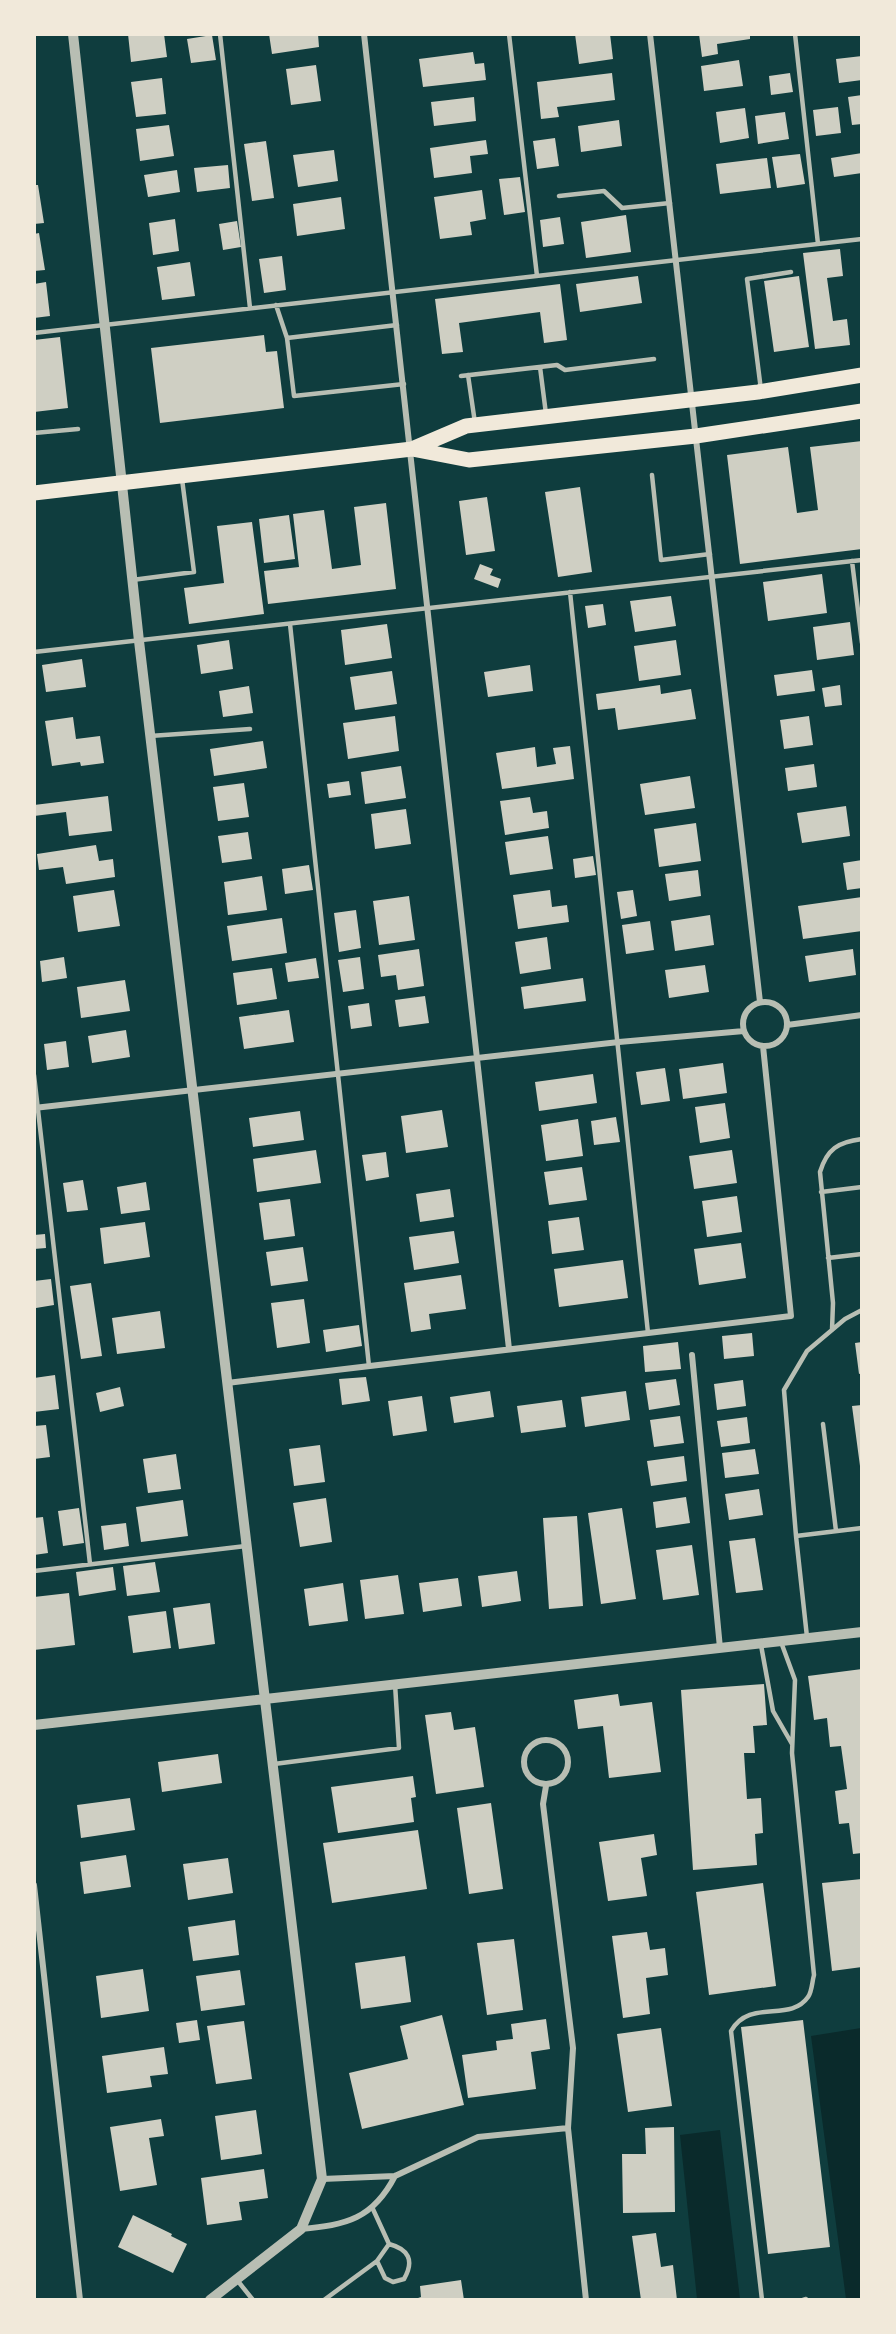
<svg xmlns="http://www.w3.org/2000/svg" width="896" height="2334" font-family="Rubik,sans-serif">
<rect width="100%" height="100%" fill="#0f3d3e"/>
<path fill="#0a2a2b" d="M861,2028V2299H846L811,2036Z
M720,2130L740,2299H697L680,2135Z"/>
<path fill="#cfcfc3" d="M128,34H164L167,57L131,62Z
M269,34H318L319,47L272,54Z
M575,34H610L613,59L579,64Z
M699,34H750V39L717,44L718,54L702,57Z
M212,35L216,60L191,63L187,39Z
M473,52L475,64L484,63L486,80L423,87L419,59Z
M862,56V80L839,83L836,59Z
M739,60L743,86L704,91L701,66Z
M316,65L321,101L291,105L286,69Z
M612,73L615,100L557,107L559,117L541,119L537,82Z
M790,73L793,92L771,95L769,76Z
M162,78L166,114L136,117L131,82Z
M862,95V124L852,125L848,97Z
M474,97L476,121L434,126L431,102Z
M838,107L841,133L816,136L813,110Z
M745,108L749,138L720,143L716,112Z
M785,112L789,139L758,144L755,116Z
M619,120L622,146L581,152L578,126Z
M169,125L174,156L140,161L136,129Z
M555,138L559,166L537,169L533,141Z
M486,140L488,154L470,156L472,173L434,178L430,148Z
M266,141L274,198L252,201L244,144Z
M334,150L338,181L298,187L293,155Z
M862,153V173L834,177L831,158Z
M800,154L805,184L777,188L772,157Z
M767,158L771,188L720,194L716,164Z
M228,165L230,188L197,192L194,168Z
M177,170L180,192L148,197L144,175Z
M520,177L525,212L504,215L499,179Z
M34,185H38L44,223L34,224Z
M482,190L486,219L470,222L472,235L440,239L434,197Z
M341,197L345,229L297,236L293,204Z
M626,215L631,252L586,258L581,222Z
M560,217L564,244L543,247L540,220Z
M175,219L179,251L153,255L149,223Z
M237,221L241,247L223,250L219,224Z
M39,233L45,270L34,271V234Z
M840,249L843,276L827,278L833,321L847,319L850,345L815,349L803,253Z
M282,256L286,290L264,293L259,259Z
M190,262L195,296L162,300L157,267Z
M638,276L642,303L580,312L576,284Z
M799,276L809,347L774,352L764,281Z
M46,282L50,316L34,318V284Z
M560,284L567,340L544,343L540,312L459,323L463,352L442,354L435,299Z
M264,335L266,352L277,351L284,408L160,423L151,348Z
M60,337L68,408L34,412V340Z
M862,441V549L740,564L727,455L788,447L797,513L818,510L810,447Z
M580,487L592,572L558,577L545,492Z
M487,497L495,551L466,555L459,501Z
M386,503L396,589L268,604L264,571L299,567L293,514L324,510L332,569L361,565L354,507Z
M289,515L295,559L264,563L259,519Z
M252,522L264,614L189,624L184,588L224,583L217,526Z
M480,564L493,569L490,575L501,579L498,588L474,579Z
M822,574L827,613L768,621L763,582Z
M671,596L676,626L635,632L630,601Z
M603,604L606,625L588,628L585,606Z
M850,622L854,655L817,660L813,627Z
M387,624L392,658L345,665L341,630Z
M229,640L233,669L201,674L197,645Z
M676,640L681,675L639,681L634,646Z
M82,659L86,687L46,692L42,665Z
M530,665L533,691L488,697L484,672Z
M812,670L815,691L777,696L774,675Z
M392,671L397,704L355,710L350,677Z
M660,685L661,694L691,689L696,719L618,730L615,708L598,710L596,694Z
M840,685L842,705L825,707L822,688Z
M249,686L253,713L223,717L219,691Z
M395,716L399,751L348,759L343,723Z
M809,716L813,745L784,749L780,720Z
M73,717L76,739L100,736L104,763L81,766L80,762L52,766L45,721Z
M263,741L267,768L214,776L210,749Z
M570,746L574,779L502,789L496,753L535,747L537,767L556,764L553,748Z
M814,764L817,787L788,791L785,768Z
M401,766L406,798L365,804L361,772Z
M690,776L695,808L645,815L640,784Z
M349,781L351,795L329,798L327,784Z
M244,783L249,817L218,821L213,787Z
M108,796L112,831L69,836L66,812L34,816V805Z
M530,797L533,813L547,811L549,828L505,835L500,801Z
M846,806L850,836L802,843L797,813Z
M406,809L411,844L375,849L371,814Z
M696,823L701,861L659,867L654,829Z
M248,832L252,859L222,863L218,836Z
M548,836L553,869L510,875L505,842Z
M96,845L99,861L113,859L115,877L66,884L63,867L39,870L37,854Z
M593,856L596,875L575,878L573,859Z
M862,860V888L847,890L843,863Z
M309,865L313,890L285,894L282,869Z
M698,870L701,896L669,901L665,874Z
M262,876L267,910L228,915L224,882Z
M114,890L120,926L78,932L73,896Z
M550,890L552,907L567,905L569,922L518,929L513,895Z
M633,890L637,916L621,919L617,892Z
M409,896L415,940L379,945L373,901Z
M862,897V931L803,939L798,906Z
M356,910L361,948L339,952L334,913Z
M710,915L714,945L675,951L671,921Z
M282,918L287,953L232,961L227,926Z
M650,921L654,950L626,954L622,925Z
M547,937L551,969L520,974L515,942Z
M419,949L424,986L398,990L396,975L381,977L378,955Z
M853,949L856,975L809,982L805,956Z
M64,957L67,978L42,982L40,961Z
M360,957L364,989L343,992L338,960Z
M316,958L319,978L288,982L285,963Z
M705,965L709,992L669,998L665,970Z
M272,968L277,999L237,1005L233,973Z
M583,978L586,1001L524,1009L521,987Z
M125,980L130,1011L81,1018L77,987Z
M425,996L429,1023L399,1027L395,1000Z
M369,1003L372,1026L351,1029L348,1006Z
M289,1010L294,1042L244,1049L239,1017Z
M126,1030L130,1057L92,1063L88,1036Z
M66,1041L69,1067L47,1070L44,1044Z
M723,1063L727,1093L683,1099L679,1069Z
M665,1068L670,1101L641,1105L636,1072Z
M593,1074L597,1103L539,1111L535,1082Z
M725,1103L730,1138L700,1143L695,1107Z
M442,1110L448,1147L406,1153L401,1116Z
M300,1111L304,1140L253,1147L249,1118Z
M616,1117L620,1142L594,1145L591,1121Z
M578,1119L583,1156L546,1161L541,1125Z
M316,1150L321,1183L257,1192L253,1159Z
M732,1150L737,1183L694,1189L689,1156Z
M386,1152L389,1177L366,1181L362,1155Z
M582,1167L587,1200L549,1205L544,1172Z
M83,1180L88,1210L67,1212L63,1183Z
M146,1182L150,1210L121,1214L117,1187Z
M450,1189L454,1217L420,1222L416,1194Z
M737,1196L742,1232L707,1237L702,1201Z
M290,1199L295,1236L264,1240L259,1203Z
M579,1217L584,1250L552,1254L548,1221Z
M145,1222L150,1257L104,1264L100,1228Z
M454,1231L459,1263L414,1270L409,1237Z
M45,1234L46,1248L34,1249V1235Z
M741,1243L746,1278L699,1285L694,1249Z
M303,1247L308,1281L271,1286L266,1252Z
M623,1260L628,1298L559,1307L554,1269Z
M461,1275L466,1309L429,1314L431,1329L411,1332L404,1283Z
M51,1279L54,1305L36,1308L34,1281Z
M91,1283L102,1356L81,1359L70,1286Z
M304,1299L310,1343L277,1348L271,1303Z
M160,1311L165,1348L117,1354L112,1318Z
M359,1325L362,1346L326,1352L323,1330Z
M752,1333L754,1356L724,1359L722,1336Z
M678,1342L681,1369L645,1372L643,1346Z
M862,1342V1373L859,1374L855,1343Z
M55,1375L59,1409L34,1412V1378Z
M366,1377L370,1401L342,1405L339,1379Z
M676,1379L680,1405L649,1410L645,1383Z
M743,1380L746,1406L717,1410L714,1384Z
M120,1387L124,1406L100,1412L96,1393Z
M490,1391L494,1417L454,1423L450,1397Z
M626,1391L630,1420L585,1427L581,1397Z
M422,1396L427,1431L393,1436L388,1401Z
M562,1400L566,1427L521,1433L517,1406Z
M862,1405V1466H860L852,1406Z
M680,1416L684,1443L654,1447L650,1420Z
M747,1417L750,1443L721,1447L717,1421Z
M46,1425L50,1457L34,1459V1426Z
M320,1445L325,1482L294,1486L289,1449Z
M755,1449L759,1474L725,1478L722,1453Z
M176,1454L181,1489L148,1493L143,1459Z
M684,1456L687,1481L651,1486L647,1461Z
M759,1489L763,1515L729,1520L725,1494Z
M686,1497L690,1523L656,1528L653,1502Z
M326,1498L332,1542L300,1547L293,1503Z
M183,1500L188,1536L141,1542L136,1507Z
M79,1508L84,1543L63,1546L58,1511Z
M622,1508L636,1599L601,1604L588,1513Z
M577,1516L583,1606L549,1609L543,1518Z
M43,1517L48,1553L34,1555V1518Z
M126,1523L129,1546L104,1550L101,1526Z
M755,1538L763,1590L736,1593L729,1541Z
M692,1545L699,1595L663,1600L656,1550Z
M155,1562L160,1592L127,1596L123,1566Z
M113,1567L116,1590L79,1596L76,1572Z
M517,1571L521,1601L482,1607L478,1576Z
M398,1575L404,1614L365,1619L360,1580Z
M458,1578L462,1606L423,1612L419,1583Z
M343,1583L348,1621L309,1626L304,1589Z
M69,1593L75,1645L34,1650V1597Z
M210,1603L215,1644L179,1649L173,1608Z
M166,1611L171,1648L133,1653L128,1616Z
M862,1669V1853L853,1854L849,1823L839,1824L835,1791L847,1789L841,1746L830,1747L827,1718L814,1720L808,1676Z
M764,1684L767,1725L753,1726L755,1753H744L747,1799L761,1798L763,1833L755,1834L757,1865L693,1870L681,1690Z
M618,1694L620,1706L652,1702L661,1772L609,1778L603,1726L578,1729L574,1700Z
M451,1712L454,1730L475,1727L484,1787L436,1794L425,1715Z
M218,1754L222,1783L162,1792L158,1762Z
M413,1776L416,1797L411,1798L414,1822L338,1833L331,1787Z
M130,1798L135,1830L81,1838L77,1805Z
M491,1803L503,1889L469,1894L457,1808Z
M418,1830L427,1889L332,1903L323,1843Z
M654,1834L657,1855L641,1858L647,1896L608,1901L599,1842Z
M126,1855L131,1887L84,1894L80,1862Z
M228,1858L233,1893L188,1900L183,1864Z
M862,1879V1967L832,1971L822,1883Z
M763,1883L776,1986L709,1995L696,1892Z
M235,1920L239,1955L193,1961L188,1927Z
M647,1932L650,1950L665,1948L668,1975L646,1978L650,2014L623,2018L612,1936Z
M514,1939L523,2010L487,2015L477,1943Z
M405,1956L411,2002L361,2009L355,1963Z
M143,1969L149,2011L101,2018L96,1976Z
M240,1970L245,2005L201,2011L196,1976Z
M442,2015L464,2105L362,2129L349,2073L408,2059L400,2026Z
M546,2019L550,2049L531,2052L536,2089L468,2098L462,2055L497,2050L496,2041L513,2039L511,2024Z
M197,2020L200,2040L179,2043L176,2023Z
M803,2020L830,2247L768,2254L741,2027Z
M244,2021L252,2079L216,2084L207,2026Z
M661,2028L672,2106L628,2112L617,2034Z
M164,2047L168,2074L150,2076L152,2087L107,2093L102,2056Z
M256,2110L262,2154L221,2160L215,2116Z
M161,2119L164,2136L149,2138L157,2185L120,2191L110,2127Z
M674,2127L675,2212L623,2213L622,2154H646L645,2128Z
M264,2169L268,2198L239,2202L242,2220L207,2225L201,2178Z
M133,2215L172,2234L171,2236L187,2244L173,2273L118,2247Z
M656,2233L661,2267L673,2265L677,2300H641L632,2236Z
M461,2280L464,2300H412L421,2297L420,2286Z"/>
<g fill="none" stroke-linecap="round" stroke-linejoin="round">
<path stroke="#b8beb3" stroke-width="4.5" d="M220,34L250,308
M509,34L537,276
M795,34L818,244
M559,196L604,191L622,208L670,203
M276,305L287,338
M397,325L287,338L294,396L404,384
M34,333L862,239
M540,367L546,414
M468,375L475,423
M461,376L557,365L565,370L654,359
M761,390L747,279L791,272
M34,433L78,429
M652,475L661,560L710,554
M852,561L862,643
M132,580L194,572L182,479
M570,592L648,1333
M290,624L369,1366
M34,652L862,560
M150,736L250,729
M34,1075L90,1564
M821,1192L862,1187
M828,1258L862,1254
M832,1330L833,1303L820,1172C827,1149 838,1142 862,1139
M823,1424L836,1531
M796,1536L784,1390L807,1351L845,1319L862,1310
M34,1571L246,1546
M807,1637L796,1536L862,1528
M761,1645L773,1711L792,1744
M274,1764L399,1748L395,1684
M377,2261L385,2278L393,2282L404,2279C415,2260 408,2249 389,2244
M237,2280L253,2300
M324,2300L377,2261L389,2244L372,2207
M762,2300L731,2031C750,1998 790,2023 808,1997C812,1992 812,1982 814,1975L792,1753L795,1680L781,1642
M803,2300L806,2299"/>
<path stroke="#b8beb3" stroke-width="6" d="M364,34L509,1349
M650,34L760,1002
M743 1024a22 22 0 1 1 44 0a22 22 0 1 1-44 0Z
M787,1025L862,1015
M34,1108L619,1042L744,1031
M692,1355L720,1648
M227,1383L791,1316L763,1046
M524 1762a22 22 0 1 1 44 0a22 22 0 1 1-44 0Z
M546,1786L543,1804L573,2048L568,2128L586,2300
M34,1885L80,2300
M322,2179L395,2176L478,2137L568,2128
M301,2229C346,2225 373,2219 395,2176"/>
<path stroke="#b8beb3" stroke-width="10" d="M73,34L139,641L322,2179L301,2229L210,2300
M34,1725L862,1632"/>
<path stroke="#f1e9da" stroke-width="15" d="M412,449L469,460L696,436L862,411
M34,493L412,449L466,426L758,392L862,375"/>
</g>
<rect width="896" height="2334" fill="none" stroke="#f1e9da" stroke-width="72"/>
</svg>
